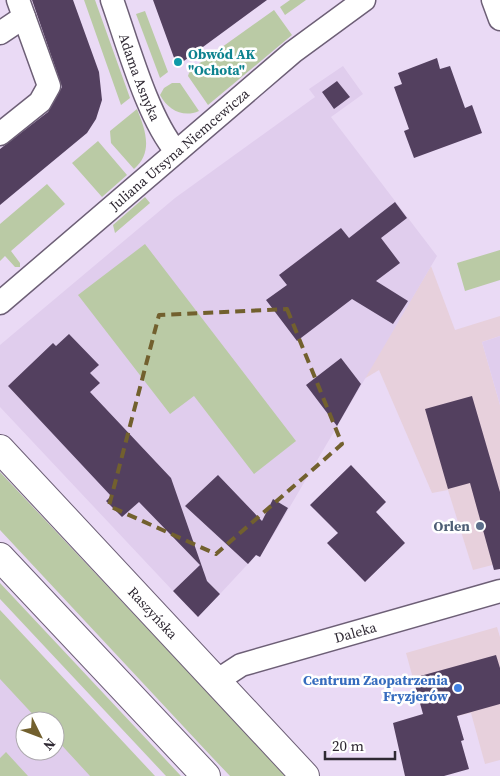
<svg xmlns="http://www.w3.org/2000/svg" width="500" height="776" font-family="'Source Serif 4',serif">
<rect width="100%" height="100%" fill="#eadaf5"/>
<path fill="#e7d0dc" d="M431,266L455,330L500,316V336L482,342L500,405V563L473,570L448,490L432,493L379,370L364,379Z
M497,627L500,637V760L485,764L471,713L457,716L452,698L421,707L406,653Z"/>
<path fill="#e0cded" fill-rule="evenodd" d="M343,66L363,94L331,117L437,256L271,539L220,594L204,577V570L200,568L196,569L173,591L0,407V345L175,198L315,97L309,89Z
M500,336V405L482,342Z
M0,642L125,776H0ZM25,721H55V751H25Z"/>
<path fill="#bacaa5" d="M84,0H95L130,98L121,105Z
M290,0H306L285,15L280,7Z
M274,10L292,35L208,105L188,76L190,70Z
M145,11L168,72L160,78L136,14Z
M172,83H180L199,111C183,118 168,110 160,95L164,88Z
M137,109C145,129 154,152 134,169L111,143L110,131Z
M98,141L127,175L102,197L72,163Z
M47,184L65,204L11,251L20,263V267H15L5,256L0,261V224Z
M145,197L150,203L115,233L113,225Z
M145,244L296,441L254,474L194,396L170,414L78,295Z
M500,250V280L465,291L457,263Z
M0,472L286,776H230L211,756L0,530Z
M0,583L181,776H166L0,599Z
M0,610L155,776H90L55,738V721H39L0,679Z
M6,752L28,776H0V758Z"/>
<path fill="#53405f" d="M32,0H73L99,72L102,100L96,119L87,133L0,205V149L48,112L62,87Z
M153,0H267L177,66Z
M437,58L440,69L450,66L465,108L472,105L482,133L414,158L404,131L409,129L394,87L402,84L398,73Z
M337,81L350,97L334,109L322,92Z
M395,202L407,218L381,238L400,263L376,281L408,301L393,324L352,299L297,341L266,300L287,285L279,275L341,228L349,238Z
M69,334L99,365L90,373L100,383L90,392L171,478L207,581L220,594L198,617L173,591L200,565L139,502L122,517L106,501L111,496L8,386L53,343L56,346Z
M341,358L361,384L337,426L306,385Z
M472,396L500,492V569L494,570L470,483L448,489L425,409Z
M351,465L386,502L376,512L405,543L365,582L327,543L338,533L310,505Z
M218,475L262,521L273,499L288,508L260,557L256,555L248,564L185,506Z
M496,655L500,668V704L457,716L464,740L461,741L469,769L444,776H405L393,723L423,714L413,678Z"/>
<g fill="none" stroke-linecap="round" stroke-linejoin="round">
<defs>
<g id="minor">
<path id="s1" d="M112,0C127,42 148,119 176,151"/>
<path d="M493,0L500,19"/>
<path d="M0,33L24,17"/>
<path d="M0,134L40,102L49,86L18,0"/>
<path id="s2" d="M0,303L293,52L364,0"/>
<path id="s3" d="M215,682L241,665L500,591"/>
</g>
<g id="secondary">
<path id="s4" d="M0,449L305,776"/>
<path d="M0,557L206,776"/>
</g>
</defs>
<use href="#minor" stroke="#6d5f76" stroke-width="25"/>
<use href="#secondary" stroke="#6d5f76" stroke-width="30"/>
<use href="#minor" stroke="#fff" stroke-width="22"/>
<use href="#secondary" stroke="#fff" stroke-width="28"/>
</g>
<path fill="none" stroke="#72602e" stroke-width="4" stroke-dasharray="10 6" stroke-linejoin="round" d="M287,309L342,444L216,554L109,506L159,315Z"/>
<circle fill="#0f9aa8" stroke="#fff" stroke-width="2" cx="178" cy="62" r="5"/>
<circle fill="#5c6f8a" stroke="#fff" stroke-width="2" cx="480" cy="526" r="5"/>
<circle fill="#3f7fe0" stroke="#fff" stroke-width="2" cx="458" cy="688" r="5"/>
<g text-anchor="middle" stroke-width="5" stroke-linejoin="round" paint-order="stroke">
<g font-size="14" font-weight="bold" fill="#0d838f" stroke="#fff" text-anchor="start">
<text x="188" y="59">Obwód AK<tspan x="188" dy="16">"Ochota"</tspan></text>
</g>
<g font-size="14" fill="#2f2933" stroke="#fff">
<text dy="5" stroke="none"><textPath href="#s1" startOffset="82">Adama Asnyka</textPath></text>
<text dy="5" stroke="none"><textPath href="#s2" startOffset="236">Juliana Ursyna Niemcewicza</textPath></text>
<text dy="5" stroke="none"><textPath href="#s4" startOffset="224">Raszyńska</textPath></text>
<text dy="5" stroke="none"><textPath href="#s3" startOffset="150">Daleka</textPath></text>
</g>
<g font-size="14" font-weight="bold" fill="#4e5e75" stroke="#fff" text-anchor="end">
<text x="470" y="531">Orlen</text>
</g>
<g font-size="14" font-weight="bold" fill="#366cbe" stroke="#fff" text-anchor="end">
<text x="448" y="685">Centrum Zaopatrzenia<tspan x="448" dy="16">Fryzjerów</tspan></text>
</g>
</g>
<g transform="translate(40 736) rotate(132)"><circle r="24" fill="#ffffff" stroke="#aca9ad"/>
<path d="M0-4L9 19L0 12L-9 19Z" fill="#72602e"/>
<text y="-8" font-size="14" font-weight="bold" text-anchor="middle" fill="#2f2933">N</text>
</g>
<path d="M325 751v8h70v-8" fill="none" stroke="#2f2933" stroke-width="2.5"/>
<text x="332" y="751" font-size="15" fill="#2f2933" stroke="#ffffff" stroke-width="4" paint-order="stroke">20 m</text>
</svg>
